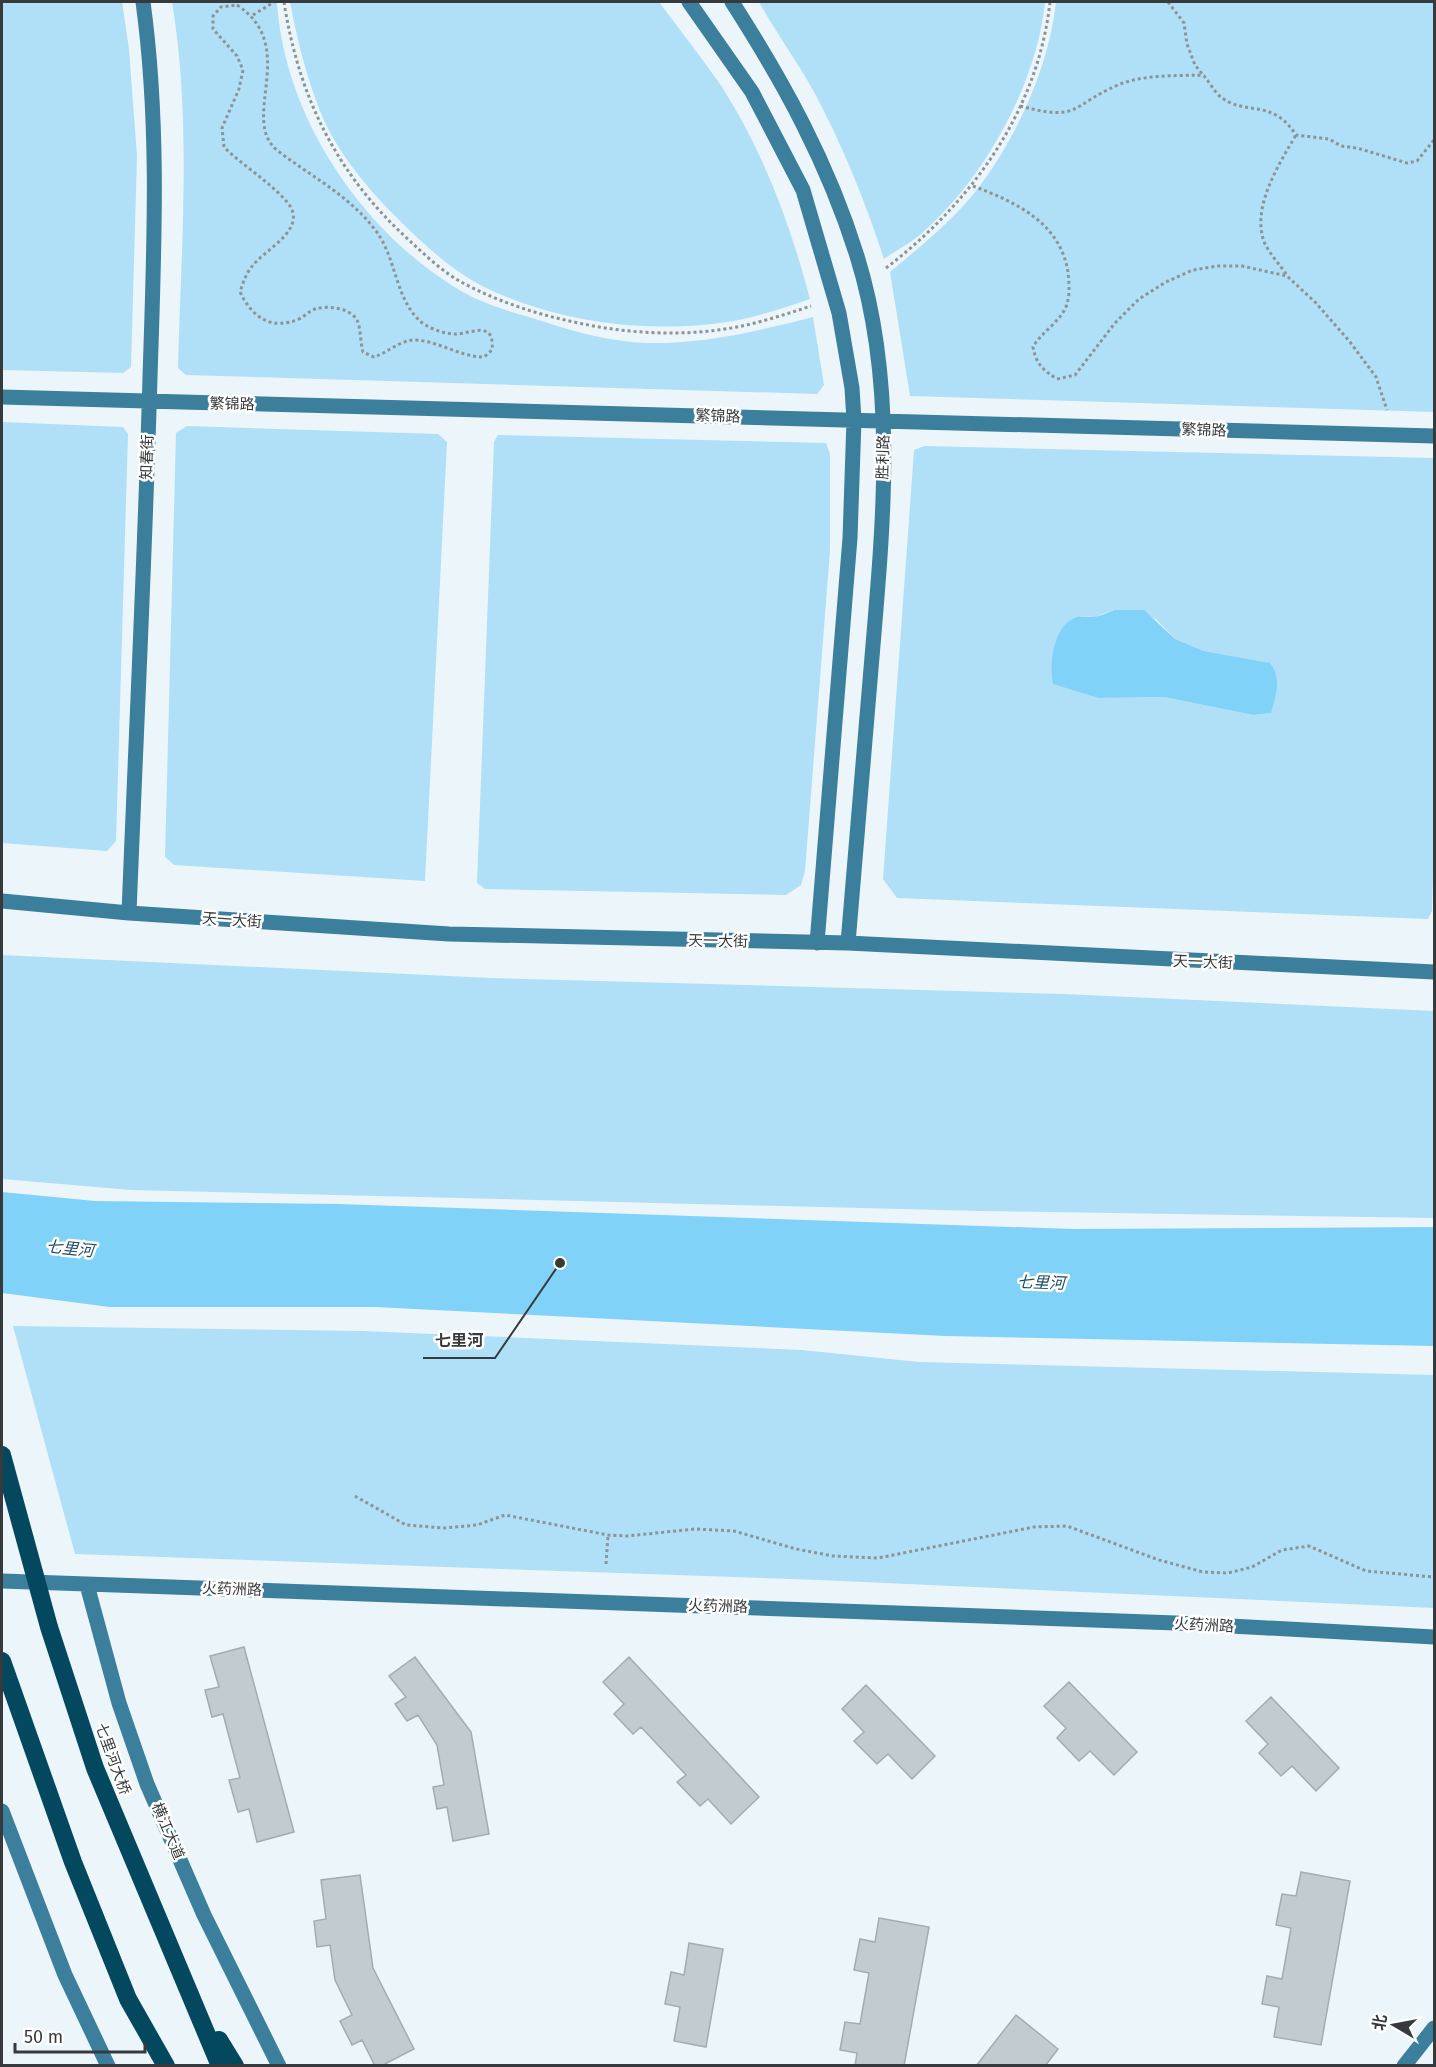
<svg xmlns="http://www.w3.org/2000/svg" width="1436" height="2067" font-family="'Fira Sans','Noto Sans SC',sans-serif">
<rect width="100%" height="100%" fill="#ecf5f9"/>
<path fill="#afe0f7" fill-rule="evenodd" d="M2,2H122L129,49L137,156L131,367L123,373L2,370Z
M172,2H277C284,115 360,229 456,288C483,305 516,313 545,322C578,333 613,342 647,343C704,344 758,331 813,317L824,385L817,394L186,375L178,368C181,247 192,121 172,2Z
M290,2H659C680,30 702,58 722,87C763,151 791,226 810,299C783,308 755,318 727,322C646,334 555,322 482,286C450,269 422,243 397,218C367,188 336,151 320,111C306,75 297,39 290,2Z
M759,2H1045C1037,84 984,179 922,233C911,243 896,250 884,259C865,201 843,146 814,92C797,61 776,33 759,2Z
M1056,2H1434V412L910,396L890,272C921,246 955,219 979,187C1018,135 1049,66 1056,2Z
M2,422L123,427L128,434L116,841L107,851L2,843Z
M187,426L438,434L447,442L425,881L174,865L165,857L176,433Z
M498,435L826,443L830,454V551L805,871L801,885L786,895L485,889L477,883L494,442Z
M925,446L1434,458V831L1432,911L1428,919L897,898L883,879L914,450ZM1114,610L1156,619L1175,639L1204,651L1269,663L1271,713L1253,715L1164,697L1099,698L1080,616L1094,617Z
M2,955L491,978L1064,994L1434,1011V1218L981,1211L131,1190L2,1179Z
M13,1326L363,1331L802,1350L919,1362L1434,1375V1608L819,1580L75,1554Z"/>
<path fill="#80d2f8" d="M1114,610H1144L1175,639L1204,651L1270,663C1282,679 1276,695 1271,713L1253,715L1164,697L1099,698L1053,684C1049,663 1053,625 1077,617C1082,616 1086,617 1091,617C1099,617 1107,613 1114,610Z
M2,1192L95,1201L338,1204L1073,1229L1434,1227V1346L946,1336L375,1307H110L2,1293Z"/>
<path fill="#c2cbcf" stroke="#a3acb0" stroke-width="1.5" d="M244,1647L294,1832L257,1842L249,1809L238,1812L229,1780L240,1778L223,1714L212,1717L205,1690L219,1687L210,1656Z
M415,1657L471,1732L489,1834L453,1841L447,1807L437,1809L433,1787L444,1785L437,1745L418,1715L407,1721L395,1704L406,1697L389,1676Z
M629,1657L759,1797L731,1824L708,1799L700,1806L677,1782L686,1775L641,1727L633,1734L614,1714L624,1704L603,1682Z
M1069,1682L1137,1752L1114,1775L1090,1751L1079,1761L1057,1738L1066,1728L1044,1706Z
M866,1685L935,1756L912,1779L888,1754L877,1764L854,1741L864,1732L842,1709Z
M1271,1697L1339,1768L1316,1791L1292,1766L1281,1776L1259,1753L1268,1744L1246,1721Z
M1301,1872L1350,1881L1321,2045L1274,2037L1279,2007L1262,2004L1267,1976L1282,1979L1291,1928L1276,1925L1282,1894L1296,1896Z
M360,1875L373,1968L414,2049L381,2066H375L362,2040L352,2045L340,2021L352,2015L335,1980L330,1945L317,1947L314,1921L326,1919L321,1880Z
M879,1918L929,1927L904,2066H855L857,2053L840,2050L845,2022L860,2024L869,1973L854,1970L860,1939L875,1942Z
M689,1943L723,1949L706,2047L674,2041L680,2007L665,2004L671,1972L684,1975Z
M1016,2015L1058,2049L1045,2066H976Z"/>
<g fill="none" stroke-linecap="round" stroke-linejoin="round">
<path stroke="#8d9396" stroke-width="3" stroke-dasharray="3 3" stroke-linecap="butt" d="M284,2C299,98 337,175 410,241C426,256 444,273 463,283C499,302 536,314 574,322C627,334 684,337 737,327C762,322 787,314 811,306
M1168,2L1184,23L1187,44L1195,65L1203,75
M237,5C301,47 238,120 278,151C312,177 350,196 376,231C396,257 395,298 420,321C428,328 442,333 453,334C470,335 495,318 492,350L484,357C459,357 438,340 413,340C399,341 387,353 374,357L363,352C360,342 361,328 357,320C350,308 328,305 315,309C309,311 305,316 299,319C271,331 252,317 240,292C244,279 248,269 258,260C272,246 308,226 287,202C269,181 243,166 224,147L222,128L239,89L243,70L237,56L213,29V16L221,7Z
M253,15L274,2
M1020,106C1081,122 1069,106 1118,85C1141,75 1172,76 1197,75L1204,76C1210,83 1215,93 1222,98C1247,116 1272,98 1296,135L1329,139L1341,146L1357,148L1407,163L1417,161L1434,140
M973,186C1015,202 1060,222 1068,272C1069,281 1070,295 1067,304C1062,321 1041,332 1033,347C1036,364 1043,370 1057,379L1075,375L1115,323L1139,299L1166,282L1193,270L1218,266H1242L1287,276L1316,303L1350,342L1376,377L1387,410
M886,268C971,203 1038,111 1050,2
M1286,274C1280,265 1270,254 1265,244C1250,209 1279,164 1296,135
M355,1496L406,1525L445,1528L477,1525L505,1515L608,1535L627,1536L695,1529L734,1531L796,1549L833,1556L878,1558L1034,1527L1067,1526L1159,1560L1203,1572L1228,1573L1252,1567L1282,1550L1309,1546L1366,1571L1434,1577
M606,1564L608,1535"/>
<path stroke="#3b7f9c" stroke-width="15" d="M689,2L752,92L803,190L839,313L852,388L854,420L850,538L817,943
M732,2C784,83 828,163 857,256C896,381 884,516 873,645C865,745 856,844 848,943
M2,397L1434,436
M2,901L129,913L449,934L848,943L1434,972
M129,913C136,735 145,556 150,377C154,251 160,126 143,2
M2,1581L1176,1623L1434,1637
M87,1585L119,1703L147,1784L204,1915L279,2066
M2,1811L65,1975L108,2066
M1404,2066L1434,2028"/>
<path stroke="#044860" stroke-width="18" d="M2,1455L49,1627L95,1768L220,2066
M2,1661L73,1862L128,1999L166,2066
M219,2040L235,2066"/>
</g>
<g text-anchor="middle" stroke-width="5" stroke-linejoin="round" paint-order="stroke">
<g font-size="15" fill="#373a3c" stroke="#fff">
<text transform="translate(232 404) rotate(1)" y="5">繁锦路</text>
<text transform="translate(718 416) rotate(2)" y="5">繁锦路</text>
<text transform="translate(1204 430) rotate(2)" y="5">繁锦路</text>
<text transform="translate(147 457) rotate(-88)" y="5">知春街</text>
<text transform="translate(883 457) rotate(-88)" y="5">胜利路</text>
<text transform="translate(232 920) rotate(4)" y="5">天一大街</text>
<text transform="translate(718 941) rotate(1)" y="5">天一大街</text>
<text transform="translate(1203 962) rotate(2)" y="5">天一大街</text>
<text transform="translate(232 1589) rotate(2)" y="5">火药洲路</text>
<text transform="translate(718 1606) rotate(2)" y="5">火药洲路</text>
<text transform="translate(1204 1625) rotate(3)" y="5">火药洲路</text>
<text transform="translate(113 1759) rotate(70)" y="5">七里河大桥</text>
<text transform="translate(168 1831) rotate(67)" y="5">横江大道</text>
</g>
<g font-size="16" font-style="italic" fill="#1f4e62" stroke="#fff">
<text transform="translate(70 1248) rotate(6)" y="6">七里河</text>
<text transform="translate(1041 1282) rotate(2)" y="6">七里河</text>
</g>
</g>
<path fill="none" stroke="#373a3c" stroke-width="2" d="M560 1263L495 1358H423"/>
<circle fill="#373a3c" stroke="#fff" stroke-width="2" cx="560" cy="1263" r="6"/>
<g font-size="16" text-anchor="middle" font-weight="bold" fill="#373a3c" stroke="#fff" stroke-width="5" stroke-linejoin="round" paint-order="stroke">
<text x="459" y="1346">七里河</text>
</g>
<rect width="1436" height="2067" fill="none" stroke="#373a3c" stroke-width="6"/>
<g transform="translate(1394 2025) rotate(280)" stroke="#ffffff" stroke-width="4.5" paint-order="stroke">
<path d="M0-4.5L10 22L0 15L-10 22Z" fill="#373a3c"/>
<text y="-9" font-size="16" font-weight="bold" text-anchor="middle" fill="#373a3c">北</text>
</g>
<path d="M15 2043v9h130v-9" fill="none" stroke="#373a3c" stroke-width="3"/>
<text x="24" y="2043" font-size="18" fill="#373a3c" stroke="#ffffff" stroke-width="4.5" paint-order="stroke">50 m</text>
</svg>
